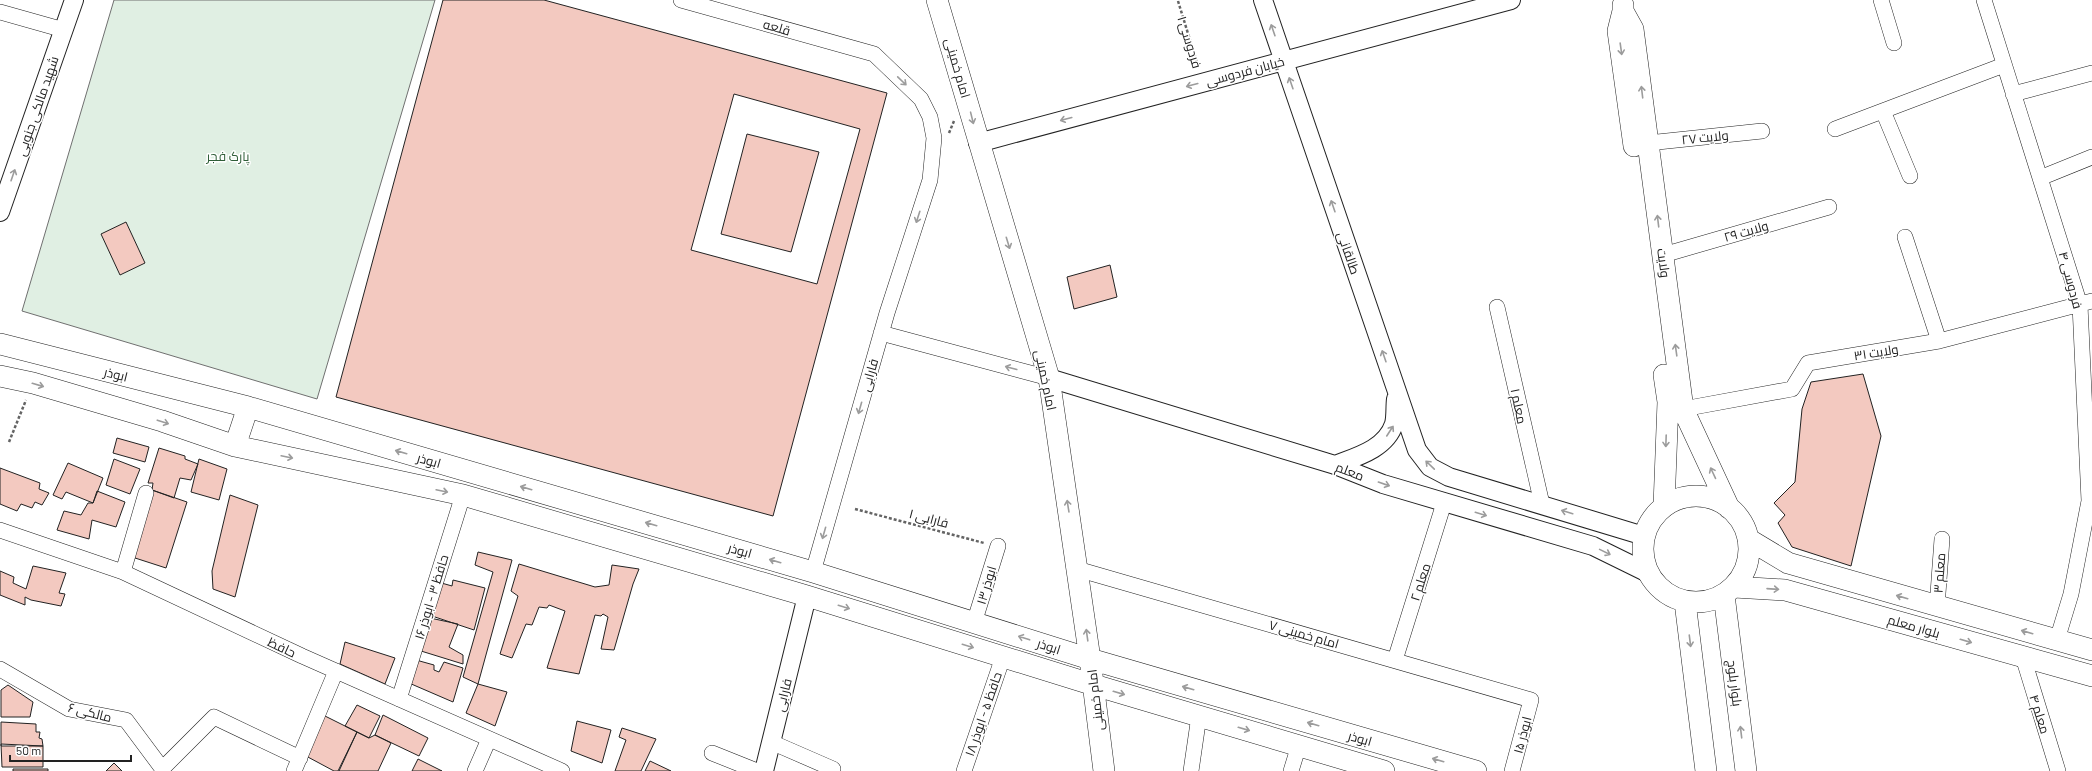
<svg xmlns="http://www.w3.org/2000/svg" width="2092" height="771" font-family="Barlow,Cairo,sans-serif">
<rect width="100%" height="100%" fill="#fff"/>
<path fill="#e0efe3" stroke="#6f6f6f" d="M114,0H435L317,399L22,311Z"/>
<path fill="#f3c9c0" stroke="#222" fill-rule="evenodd" d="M443,0H544L887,93L773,516L336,397Z
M734,94L860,129L817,284L691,250ZM747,134L819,152L791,252L721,234Z
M126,222L145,263L120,275L101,234Z
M1110,265L1117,297L1074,309L1067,277Z
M1863,374L1881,436L1851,566L1792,547L1778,523L1785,515L1774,503L1795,482L1802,409L1811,382Z
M117,438L149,447L145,462L113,453Z
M159,448L185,456V459L198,464L191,480L180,478L174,498L152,490L153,483H148Z
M114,459L140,469L130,494L106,485Z
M199,459L227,469L219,500L191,492Z
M68,463L103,478L93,503L66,492L62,499L53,495Z
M0,468L40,483L39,489L49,493L42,505L35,502L32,508L21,504L17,511L0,504Z
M152,490L187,502L166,568L132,557Z
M97,491L125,502L116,527L92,520L89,539L57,530L64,511L81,515L88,503H93Z
M230,495L258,505L235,597L213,589L212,571Z
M478,552L512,560L478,684L463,677L493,572L475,565Z
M519,564L595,587L609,585L612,565L639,569L633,584L614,650L601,649L608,617L603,614L601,616L595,615L579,674L547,668L565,611L549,605L547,608L539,607L532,625L526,624L512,658L500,654L518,596L511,591Z
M33,566L66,573L59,593L65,594L61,606L31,600L25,597V605L0,595V571L14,577L13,583L26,589Z
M453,580L485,588L474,630L429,615L438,582L452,586Z
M430,618L458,624L449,647L463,655V664L421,651Z
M345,642L395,658L385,684L340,664Z
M416,660L434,665V670L439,672L444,662L463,668L453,702L409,683Z
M478,684L507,692L495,726L466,713Z
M8,685L33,702L30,717H1V690Z
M357,705L380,716L369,738L345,726Z
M321,714L357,732L338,771H334L306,756Z
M383,715L428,738L419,756L375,735Z
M577,721L611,730L602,763L571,751Z
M1,722L36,724V732H40L39,738L42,739L43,746H1Z
M622,728L656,739L641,771H615L626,740L619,737Z
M357,732L369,738L375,735L391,743L378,771H339Z
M1,744L43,746V767H2Z
M418,759L442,771H412Z
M650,761L671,771H645Z
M114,763L122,771H106Z
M13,769H48V771H13Z"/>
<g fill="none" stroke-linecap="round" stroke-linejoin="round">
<defs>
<path id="minor" d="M681,0L874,54L921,99L930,117L934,138L930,180L887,313L813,572
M1881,0L1894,43
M1984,0L2080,305L2089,501L2071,594L2057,640
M0,12L64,30
M2013,94L2092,73
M1883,111L1910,176
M1835,129L2004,65
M1648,143L1762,131
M2040,178L2092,157
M1905,237L1939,341
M1663,255L1829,207
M1497,307L1542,504
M881,333L1049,378
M1683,409L1792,389L1808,363L1939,341L2092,301
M0,530L123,572L302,656L562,771
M1077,569L1531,700L1512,771
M123,572L146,493
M1937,607L1942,539
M974,623L998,546
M2023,657L2058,771
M1395,660L1444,503
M0,669L69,709L126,720L164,771
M399,699L463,495
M771,742L833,769
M712,753L757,771
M162,769L214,717L300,758
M294,771L336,671
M475,771L489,739
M964,771L1003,657
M1191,771L1199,716
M1291,771L1299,745"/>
<path id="tertiary" d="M1263,0L1417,450L1430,467L1449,477L1644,536
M978,143L1511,0
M0,212L74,0
M1049,378L1335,465L1383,484L1593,546L1648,573
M1335,465C1356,457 1386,449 1394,424C1396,417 1395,407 1396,399
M764,771L807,596"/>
<path id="secondary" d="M937,0L1049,378L1090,659L1104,771
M1623,5V11L1618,31L1634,146
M1623,11L1633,29L1683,409L1729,508
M0,344L248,407L813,572L1090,659L1476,771
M0,376L33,383L162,421L235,446L463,495L807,596L1094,685L1384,771
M235,446L248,407
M1643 549a53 53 0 1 1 106 0a53 53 0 1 1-106 0Z
M1664,506L1668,402L1664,375
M1748,539L1788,563L2092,650
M1734,587L1785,590L2092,676
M1724,595L1746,771
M1685,602L1706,771"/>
</defs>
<use href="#minor" stroke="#222" stroke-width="16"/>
<use href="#tertiary" stroke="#222" stroke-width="20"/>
<use href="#secondary" stroke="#222" stroke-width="22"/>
<path stroke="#646464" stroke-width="2.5" stroke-dasharray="3 2" stroke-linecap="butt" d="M1178,1L1198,66
M949,133L954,121
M9,442L26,400
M855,509L984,543"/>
<use href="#minor" stroke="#fff" stroke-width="15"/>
<use href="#tertiary" stroke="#fff" stroke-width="18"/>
<use href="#secondary" stroke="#fff" stroke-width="21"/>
</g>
<defs><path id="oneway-shaft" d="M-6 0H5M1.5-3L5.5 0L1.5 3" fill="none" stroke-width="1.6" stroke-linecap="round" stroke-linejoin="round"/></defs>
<g stroke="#9c9c9c">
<use href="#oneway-shaft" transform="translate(1273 30) rotate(-109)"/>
<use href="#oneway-shaft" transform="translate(1621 49) rotate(82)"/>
<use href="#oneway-shaft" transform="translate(902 81) rotate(44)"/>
<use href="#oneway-shaft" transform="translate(1291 83) rotate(-109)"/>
<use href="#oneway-shaft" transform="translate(1192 85) rotate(165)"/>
<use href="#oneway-shaft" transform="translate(1642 92) rotate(-97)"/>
<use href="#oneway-shaft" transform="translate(972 118) rotate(76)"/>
<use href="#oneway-shaft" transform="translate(1066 119) rotate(165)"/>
<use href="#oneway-shaft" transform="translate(13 175) rotate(-71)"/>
<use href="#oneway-shaft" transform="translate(1333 206) rotate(-109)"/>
<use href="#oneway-shaft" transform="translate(918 217) rotate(108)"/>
<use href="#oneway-shaft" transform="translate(1658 221) rotate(-97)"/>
<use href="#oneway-shaft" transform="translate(1008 243) rotate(73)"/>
<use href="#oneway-shaft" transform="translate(1676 350) rotate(-98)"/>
<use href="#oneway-shaft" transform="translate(1384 356) rotate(-109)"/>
<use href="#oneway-shaft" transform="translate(1011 368) rotate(-165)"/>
<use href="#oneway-shaft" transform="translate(38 385) rotate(16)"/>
<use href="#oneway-shaft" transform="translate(860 408) rotate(106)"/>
<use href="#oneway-shaft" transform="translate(163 422) rotate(18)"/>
<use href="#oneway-shaft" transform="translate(1390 431) rotate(-57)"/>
<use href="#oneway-shaft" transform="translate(1666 441) rotate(92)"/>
<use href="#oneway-shaft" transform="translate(401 452) rotate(-164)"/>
<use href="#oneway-shaft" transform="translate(287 457) rotate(12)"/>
<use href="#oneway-shaft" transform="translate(1430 465) rotate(-136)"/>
<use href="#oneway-shaft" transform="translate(1713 473) rotate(-115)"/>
<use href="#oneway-shaft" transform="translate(1384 484) rotate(19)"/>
<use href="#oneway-shaft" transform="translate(526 488) rotate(-164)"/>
<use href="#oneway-shaft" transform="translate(442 491) rotate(12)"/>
<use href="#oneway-shaft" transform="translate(1068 506) rotate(-99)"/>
<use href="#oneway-shaft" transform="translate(1567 512) rotate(-163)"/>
<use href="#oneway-shaft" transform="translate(1481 514) rotate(17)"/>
<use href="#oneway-shaft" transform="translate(651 524) rotate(-164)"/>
<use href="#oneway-shaft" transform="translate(824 533) rotate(106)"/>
<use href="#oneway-shaft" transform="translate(1605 552) rotate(26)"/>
<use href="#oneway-shaft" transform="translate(775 561) rotate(-164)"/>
<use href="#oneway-shaft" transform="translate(1773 589) rotate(4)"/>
<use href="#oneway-shaft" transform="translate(1902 597) rotate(-164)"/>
<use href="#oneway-shaft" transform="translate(844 607) rotate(17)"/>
<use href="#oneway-shaft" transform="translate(2027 632) rotate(-164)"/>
<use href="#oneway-shaft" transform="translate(1087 635) rotate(-98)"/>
<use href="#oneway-shaft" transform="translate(1024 638) rotate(-162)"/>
<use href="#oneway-shaft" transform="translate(1690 641) rotate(83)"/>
<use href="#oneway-shaft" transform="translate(1966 641) rotate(16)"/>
<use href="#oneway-shaft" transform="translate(968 646) rotate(17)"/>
<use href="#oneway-shaft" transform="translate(1188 688) rotate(-164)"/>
<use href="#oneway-shaft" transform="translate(1119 693) rotate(16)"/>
<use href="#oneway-shaft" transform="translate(1313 724) rotate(-164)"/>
<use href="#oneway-shaft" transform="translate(1244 729) rotate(16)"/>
<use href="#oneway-shaft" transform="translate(1741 732) rotate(-97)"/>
<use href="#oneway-shaft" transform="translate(1438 760) rotate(-164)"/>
</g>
<g text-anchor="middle" stroke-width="3" stroke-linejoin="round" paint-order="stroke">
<g font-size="13" fill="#222" stroke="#fff">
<text transform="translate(777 27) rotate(16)" y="5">قلعه</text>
<text transform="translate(1190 42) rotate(73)" y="5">فردوسی ۱</text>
<text transform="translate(958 68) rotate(74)" y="5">امام خمینی</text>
<text transform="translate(1245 71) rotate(-15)" y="5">خیابان فردوسی</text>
<text transform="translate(37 106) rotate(-71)" y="5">شهید مالکی جنوبی</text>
<text transform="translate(1705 137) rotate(-6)" y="5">ولایت ۲۷</text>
<text transform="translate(1746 231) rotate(-16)" y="5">ولایت ۲۹</text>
<text transform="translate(1349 253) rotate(71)" y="5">طالقانی</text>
<text transform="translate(1664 263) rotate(82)" y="5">ولایت</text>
<text transform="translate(2071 280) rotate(75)" y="5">فردوسی ۴</text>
<text transform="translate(1876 352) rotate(-9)" y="5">ولایت ۳۱</text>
<text transform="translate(116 374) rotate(14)" y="5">ابوذر</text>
<text transform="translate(869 375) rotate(-74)" y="5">فارابی</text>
<text transform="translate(1046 380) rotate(78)" y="5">امام خمینی</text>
<text transform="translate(1519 406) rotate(78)" y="5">معلم ۱</text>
<text transform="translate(429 460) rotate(16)" y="5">ابوذر</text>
<text transform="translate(1350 471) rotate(21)" y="5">معلم</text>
<text transform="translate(929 518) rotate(15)" y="5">فارابی ۱</text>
<text transform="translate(740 550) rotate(16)" y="5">ابوذر</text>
<text transform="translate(1939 573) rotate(-86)" y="5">معلم ۳</text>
<text transform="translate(1420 582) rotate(-72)" y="5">معلم ۲</text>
<text transform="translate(986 585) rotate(-73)" y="5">ابوذر ۱۳</text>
<text transform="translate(431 597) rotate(-73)" y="5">حافظ ۳ - ابوذر ۱۶</text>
<text transform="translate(1914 626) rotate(16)" y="5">بلوار معلم</text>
<text transform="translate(1304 634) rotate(16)" y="5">امام خمینی ۷</text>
<text transform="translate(1049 646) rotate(18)" y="5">ابوذر</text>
<text transform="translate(282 647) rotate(25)" y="5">حافظ</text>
<text transform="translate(1735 683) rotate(83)" y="5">بلوار بلوچ</text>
<text transform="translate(783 695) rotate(-76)" y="5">فارابی</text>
<text transform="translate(1095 700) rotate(-97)" y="5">امام خمینی</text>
<text transform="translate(90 712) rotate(14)" y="5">مالکی ۶</text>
<text transform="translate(983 714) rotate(-71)" y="5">حافظ ۵ - ابوذر ۱۸</text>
<text transform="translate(2040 714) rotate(73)" y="5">معلم ۴</text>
<text transform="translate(1522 735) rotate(-75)" y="5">ابوذر ۱۵</text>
<text transform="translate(1360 738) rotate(16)" y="5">ابوذر</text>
</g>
<g font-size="13" fill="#2f5e38" stroke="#fff">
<text x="228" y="161">پارک فجر</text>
</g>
</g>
<path d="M10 755v6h121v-6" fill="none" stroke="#222222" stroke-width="2"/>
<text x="16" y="755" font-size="12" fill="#222222" stroke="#ffffff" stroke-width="3" paint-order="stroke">50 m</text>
</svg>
